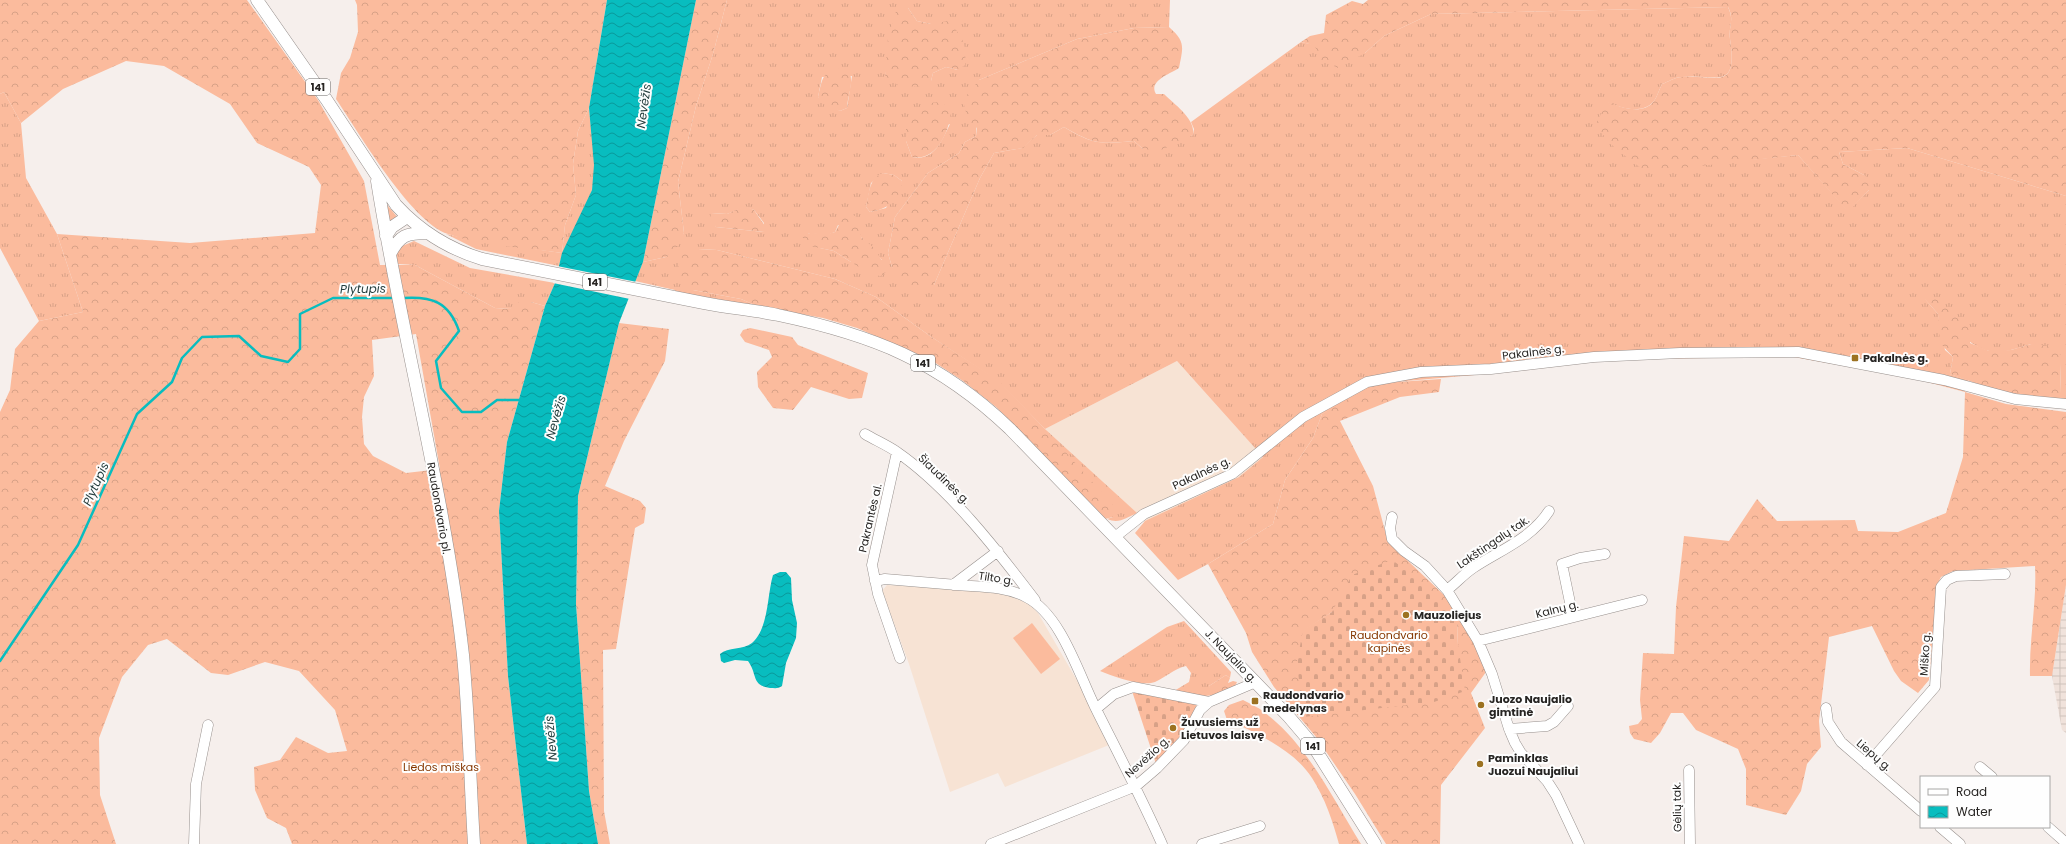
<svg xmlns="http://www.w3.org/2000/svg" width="2066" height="844" font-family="Poppins,sans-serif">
<defs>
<pattern id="industrial-grid" width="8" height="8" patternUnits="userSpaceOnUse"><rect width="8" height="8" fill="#f0e2db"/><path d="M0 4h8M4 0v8" fill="none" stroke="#cec2bc"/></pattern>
<pattern id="grass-tufts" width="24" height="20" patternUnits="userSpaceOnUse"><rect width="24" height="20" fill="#fbbb9d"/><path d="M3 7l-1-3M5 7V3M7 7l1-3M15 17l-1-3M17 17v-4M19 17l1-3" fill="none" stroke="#d7a187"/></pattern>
<pattern id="forest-crowns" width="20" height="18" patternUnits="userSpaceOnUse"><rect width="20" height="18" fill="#fbbb9d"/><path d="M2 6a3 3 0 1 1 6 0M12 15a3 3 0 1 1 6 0" fill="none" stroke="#d7a187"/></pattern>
<pattern id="cemetery-stones" width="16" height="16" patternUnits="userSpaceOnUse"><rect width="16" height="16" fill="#fbbb9d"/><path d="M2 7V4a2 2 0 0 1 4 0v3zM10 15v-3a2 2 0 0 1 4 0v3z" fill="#d7a187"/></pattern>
<pattern id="water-waves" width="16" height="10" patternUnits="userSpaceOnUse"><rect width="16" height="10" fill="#08bdbf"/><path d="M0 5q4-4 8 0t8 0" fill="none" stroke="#09999b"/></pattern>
</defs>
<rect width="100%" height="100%" fill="#f6efec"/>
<path fill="#f7e3d4" d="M1177,361L1263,457L1239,477L1145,522L1045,429Z
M887,585L1000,592L1029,604L1038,613L1090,703L1109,745L1005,787L998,773L950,792L909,664L882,591Z"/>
<path fill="url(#industrial-grid)" d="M2066,585V733L2062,730L2052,676Z"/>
<path fill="url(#grass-tufts)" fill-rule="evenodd" d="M727,0H1170L1169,27L1134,28L1077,39L979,80L976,136L965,142L959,153L928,173L895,217L888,253L892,267L934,285L980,178L994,153L1022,148L1037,135H1050L1064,127C1094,145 1100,144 1134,141L1143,149L1193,135L1194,129L1191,122L1301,42L1315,45L1319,49L1365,53L1384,36L1431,14L1728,7C1735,22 1728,26 1730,39C1738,93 1716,73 1682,77C1675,77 1668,82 1662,84C1659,90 1657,97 1654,101C1643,115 1620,108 1607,102L1748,160L1798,155L1848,211L1869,190L1864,175L1843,164L1839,152L1907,148L2066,196V393H2060L2061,364L2031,344C2018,348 2003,354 1989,351C1966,346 1942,315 1925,299L1938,314L1945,350L1953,357L1950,374L1968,380L1965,392L1908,377L1793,357L1615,359L1509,372L1383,383L1322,414L1313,438L1285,480L1273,524L1208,564L1178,580L1135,533L1145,521L1239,477L1263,457L1177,361L1045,429L1137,513C1126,518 1119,524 1107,519L1113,517L1045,429L998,381L930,336L876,297L835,279L717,250L698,249L693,290L741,299L757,306L675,292V290L635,281L643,262L666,257L684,233L678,182L696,106L713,54ZM908,8L917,21L931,24L958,70L946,67L933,73L931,81L885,76L888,62ZM852,76L847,108L840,111L818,97L822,77ZM950,124C942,140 934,162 912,157L906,141ZM883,173L894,175L902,181L886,208L870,212L866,207L871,183ZM745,207L754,210L764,223V232L716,227L711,213L727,214ZM838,225L861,237L882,260L851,262L834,251L820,248L808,233L827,235L835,232Z
M4,92L21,123L26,178L57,234L83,312L39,321L0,248V94Z
M589,108C591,134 598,164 592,190C585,217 565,239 559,266L476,249L446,234L478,241L562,253L565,225L576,195L573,164L578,131Z
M384,201L398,218L388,223Z
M414,241L470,268L555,283L545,306L531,302L510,309L495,308L415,265L397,264L395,257L400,247Z
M1184,621L1231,672L1230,678L1226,675L1209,686L1214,695L1205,696L1174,691L1189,682L1191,673L1186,666C1174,669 1166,677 1155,682C1141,687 1113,676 1100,671L1167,627Z"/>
<path fill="url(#forest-crowns)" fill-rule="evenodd" d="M0,0H247L318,100L364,181L380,265H415L495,308L510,309L519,302H531L545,306L507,442L499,511L508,676L527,844H292L286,828L267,818L255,790L254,767L280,760L296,737L328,753L347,751L335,710L299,671L265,662L228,675L211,673L167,639L148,645L122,677L99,738L100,795L116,844H0V412L10,390L15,349L39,321L83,312L57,234L190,243L315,233L321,185L309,167L257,143L230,104L164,66L126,61L63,89L21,123L4,92L0,94ZM416,334L440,469L406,473L373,456L364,444L362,417L364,397L374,376L372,340Z
M355,0H607L589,108L578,131L573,164L576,195L565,225L562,253C526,248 482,246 448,234C411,222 359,133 336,99L341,73L350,58L358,32L357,5Z
M696,0H727L713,54L696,106L678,182L684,233L678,246L666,257L643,262Z
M1368,0H2066V196L1907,148L1839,152L1843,164L1864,175L1870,180L1869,190L1848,212L1798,155L1646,172L1615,148L1595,126L1607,102C1620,107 1643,116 1654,101C1657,97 1659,90 1662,84C1668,82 1675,77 1682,77C1716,74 1738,93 1730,39C1728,27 1735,20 1728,7L1431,14L1384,36L1365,53L1338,68L1319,59C1318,46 1314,45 1301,42L1310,36L1324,33L1326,15L1352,1L1363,4Z
M897,8H908L917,21L931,24L948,21C962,36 967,43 965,65L958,70L946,67L933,73L931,81L923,87L899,86L885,76L888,37Z
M1169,27C1186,42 1183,47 1179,68C1170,74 1148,81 1156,94H1164C1175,105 1196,119 1193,135L1159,151L1143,149L1134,141C1099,144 1095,145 1064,127L1050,135H1037L1023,148L994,153L980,178L934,285L916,289L899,276L892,267L888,253L895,217L928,173L959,153L965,142L976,136L977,128L968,121L963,100L979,80L1077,39L1134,28Z
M848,68C855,82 848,93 847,108L840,111L825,105L818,97C823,75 823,69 848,68Z
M942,102L951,110C950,130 937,162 912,157L906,141V126L927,103Z
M883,173L894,175L902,181C901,200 888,209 870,212L866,207C869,193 869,178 883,173Z
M745,206L754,210L768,230L764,232L716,227L710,219L711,213L727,214Z
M852,214L858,218L861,237L873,247L887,268L886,272L881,276L871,275L834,251L805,245L802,235C813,230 824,236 835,232L843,218Z
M698,249L717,250L835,279L876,297L930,336L998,380L1045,429L1113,505V517L1105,519L996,407L963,381L931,360L857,328L823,318L757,306L741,299L693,290L680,280L677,270L683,254Z
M1926,296H1933L1970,327V343L1989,351L2011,350L2031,344L2059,347L2061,364L2060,393H2066V401L2038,398L1992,389L1950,374L1953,357L1940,343L1938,314L1925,299Z
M619,323L669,329L665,361L624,441L605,486L640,501L646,508L644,523L635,528L616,649L603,650L604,811L610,844H598L589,791L576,604L578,496Z
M750,328L792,337L798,345L868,373L862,398L849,399L811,387L793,410L773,408L758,387L757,372L772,357L769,350L745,342L740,335L743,330Z
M1441,379L1439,392L1400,397L1340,421L1373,486L1388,542L1444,595L1472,637L1486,672L1471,693L1485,728L1441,785L1440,844H1386L1355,794L1316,737L1274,687L1252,652L1246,633L1208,564L1273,524L1285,480L1313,438L1322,414L1358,393L1383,383ZM1332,612L1457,623L1458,645L1303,631Z
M1965,392L2006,404L2066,412V585L2052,676H2030C2029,639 2037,602 2035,566L1953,571L1941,577L1937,585L1929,680L1918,693L1901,681L1894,671L1872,626L1829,637L1819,721L1821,747L1807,764L1801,791L1786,815L1746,805V769L1738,749L1696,730L1683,713H1671L1660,733L1651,743L1634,739L1630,733L1629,726L1638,724L1642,719L1640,700L1643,653L1674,654L1676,607L1684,536L1729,541L1757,499L1777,521L1855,520L1858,531L1898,532L1946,513L1963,457Z
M1226,675L1230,678L1228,683L1233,681L1237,682L1235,686L1214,695L1210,692L1209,686Z
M1243,700C1250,704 1258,707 1264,712C1308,745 1333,799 1361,844H1339C1333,822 1325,798 1312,778C1294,750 1257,733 1227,720L1224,711L1229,705Z"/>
<path fill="url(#cemetery-stones)" d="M1392,560L1416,577L1457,623L1458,645L1465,691L1434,702L1303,717L1297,662L1303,630L1332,612L1352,575Z
M1132,691L1198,702L1184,732L1156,764Z"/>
<path fill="#fbbb9d" d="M1032,623L1060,659L1041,674L1013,638Z"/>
<path fill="url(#water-waves)" d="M607,0H696L643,262L619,323L578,496L576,604L589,791L598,844H527L508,676L499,511L507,442L545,306L555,283L562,253L592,190L594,165L589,108Z
M780,572H786L791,578L792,600L797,623L796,638L786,663L782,686C778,689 775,688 770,688C751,685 758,675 748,661L735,660L724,663L721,661L720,654C728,647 743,650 752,643C769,628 767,595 773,575Z"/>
<path fill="#f6efec" d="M557,266L637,282L630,299L553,283Z"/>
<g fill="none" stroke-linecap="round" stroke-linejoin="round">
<path stroke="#08bdbf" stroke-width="2.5" d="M403,298C432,296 449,302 459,331L436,361L441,388L462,412H481L497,400H521
M0,661L78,545L137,414L172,382L182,358L202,337L239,336L261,356L288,362L300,349V314L333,298H396"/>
<defs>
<path id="minor" d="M865,434C875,440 887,445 897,452C949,488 997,550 1035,600
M897,452L872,565L878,594L900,658
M1392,517L1390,528L1392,539L1404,551L1425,566L1447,590L1478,641L1492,674L1509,729L1515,743L1521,753L1547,781L1556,795L1579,844
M1115,537L1144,514L1232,474L1303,417L1367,382L1421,372L1491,369L1594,357L1680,353L1798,352L1944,380L2015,399L2066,404
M875,581L885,579C909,581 933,583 957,585C980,587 1005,586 1026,597C1062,615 1079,676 1097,711C1119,755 1142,799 1162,844
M953,585L998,551
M1447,590C1456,583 1464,574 1473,568C1500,550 1531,539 1549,511
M1573,617L1562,564L1580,558L1605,554
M1478,641L1642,600
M1826,708L1828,722L1841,742L1921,811
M1096,709L1114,694L1133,687L1209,702
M1509,729L1547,726L1554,722L1568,706
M1867,765L1935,687L1941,587L1947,580L1956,576L2005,574
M1980,767L1992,777
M1689,770L1690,844
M1940,827L1960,844
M2048,827L2065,842
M194,844L196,784L208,725
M991,844L1136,786L1157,768L1184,740L1200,710L1209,702L1256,682
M1202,844L1260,826"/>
<path id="major" d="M257,0L326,99L396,205C419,230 449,249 482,259C556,274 630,289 704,303C729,308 754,310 778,315C873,335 939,361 1010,429L1289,717L1312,744L1375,844
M377,181C402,339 445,495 463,655C469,718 470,781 474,844
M386,236L392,227L407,217
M390,254C400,235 406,233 428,233"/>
</defs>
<use href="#minor" stroke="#97908d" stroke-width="11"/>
<use href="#major" stroke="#97908d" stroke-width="13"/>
<use href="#minor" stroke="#fff" stroke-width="10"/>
<use href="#major" stroke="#fff" stroke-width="12"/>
</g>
<g fill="#9c7221" stroke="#fefefe" stroke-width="1.5">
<rect x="1851" y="354" width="8" height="8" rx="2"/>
<circle cx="1406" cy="615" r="4"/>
<rect x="1251" y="697" width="8" height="8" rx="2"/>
<circle cx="1481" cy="705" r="4"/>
<circle cx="1173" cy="728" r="4"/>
<circle cx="1480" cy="764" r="4"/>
</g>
<g text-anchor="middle" stroke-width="4" stroke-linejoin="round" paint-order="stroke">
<g fill="#fefefe" stroke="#686665" stroke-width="1">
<rect x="306" y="79" width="24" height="16" rx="3"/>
<rect x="583" y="274" width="24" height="16" rx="3"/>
<rect x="911" y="355" width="24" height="16" rx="3"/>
<rect x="1301" y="738" width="24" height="16" rx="3"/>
</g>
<g font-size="10" font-weight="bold" fill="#272523">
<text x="318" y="91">141</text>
<text x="595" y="286">141</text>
<text x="923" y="367">141</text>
<text x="1313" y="750">141</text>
</g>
<g font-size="11" fill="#272523" stroke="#fefefe">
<text transform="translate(1533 352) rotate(-7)" y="4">Pakalnės g.</text>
<text transform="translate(1201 473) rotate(-25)" y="4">Pakalnės g.</text>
<text transform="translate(944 479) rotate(44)" y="4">Šiaudinės g.</text>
<text transform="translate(439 508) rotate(80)" y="4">Raudondvario pl.</text>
<text transform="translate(870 518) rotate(-77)" y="4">Pakrantės al.</text>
<text transform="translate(1493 542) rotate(-34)" y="4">Lakštingalų tak.</text>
<text transform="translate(996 578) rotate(9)" y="4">Tilto g.</text>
<text transform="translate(1557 609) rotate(-14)" y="4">Kalnų g.</text>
<text transform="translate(1925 654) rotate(-86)" y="4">Miško g.</text>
<text transform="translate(1231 656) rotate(46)" y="4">J. Naujalio g.</text>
<text transform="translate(1874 755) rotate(41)" y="4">Liepų g.</text>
<text transform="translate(1147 757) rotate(-42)" y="4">Nevėžio g.</text>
<text transform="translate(1677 807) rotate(-91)" y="4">Gėlių tak.</text>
</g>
<g font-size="11" font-weight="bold" fill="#272523" stroke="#fefefe" text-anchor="start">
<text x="1863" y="362">Pakalnės g.</text>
<text x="1414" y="619">Mauzoliejus</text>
<text x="1263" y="699">Raudondvario<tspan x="1263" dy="13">medelynas</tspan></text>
<text x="1489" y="703">Juozo Naujalio<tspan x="1489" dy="13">gimtinė</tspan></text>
<text x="1181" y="726">Žuvusiems už<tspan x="1181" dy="13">Lietuvos laisvę</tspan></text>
<text x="1488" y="762">Paminklas<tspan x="1488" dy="13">Juozui Naujaliui</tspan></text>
</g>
<g font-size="11" fill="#853700" stroke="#fefefe">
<text x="1389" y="639">Raudondvario<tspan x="1389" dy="13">kapinės</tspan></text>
<text x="441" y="771">Liedos miškas</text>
</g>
<g font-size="12" font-style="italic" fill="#263f3f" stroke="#fefefe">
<text transform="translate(644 106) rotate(-82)" y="4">Nevėžis</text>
<text transform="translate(363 289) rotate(-1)" y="4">Plytupis</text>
<text transform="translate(556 417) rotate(-74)" y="4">Nevėžis</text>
<text transform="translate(96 484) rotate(-66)" y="4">Plytupis</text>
<text transform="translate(551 738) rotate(-95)" y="4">Nevėžis</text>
</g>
</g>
<rect x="1920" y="776" width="130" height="52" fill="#fefefe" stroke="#a8a7a6"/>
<rect x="1928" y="789" width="20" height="6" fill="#ffffff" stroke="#a8a7a6"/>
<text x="1956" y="796" font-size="12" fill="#272523">Road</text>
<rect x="1928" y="806" width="20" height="12" fill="url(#water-waves)" stroke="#a8a7a6"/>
<text x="1956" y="816" font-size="12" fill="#272523">Water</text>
</svg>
